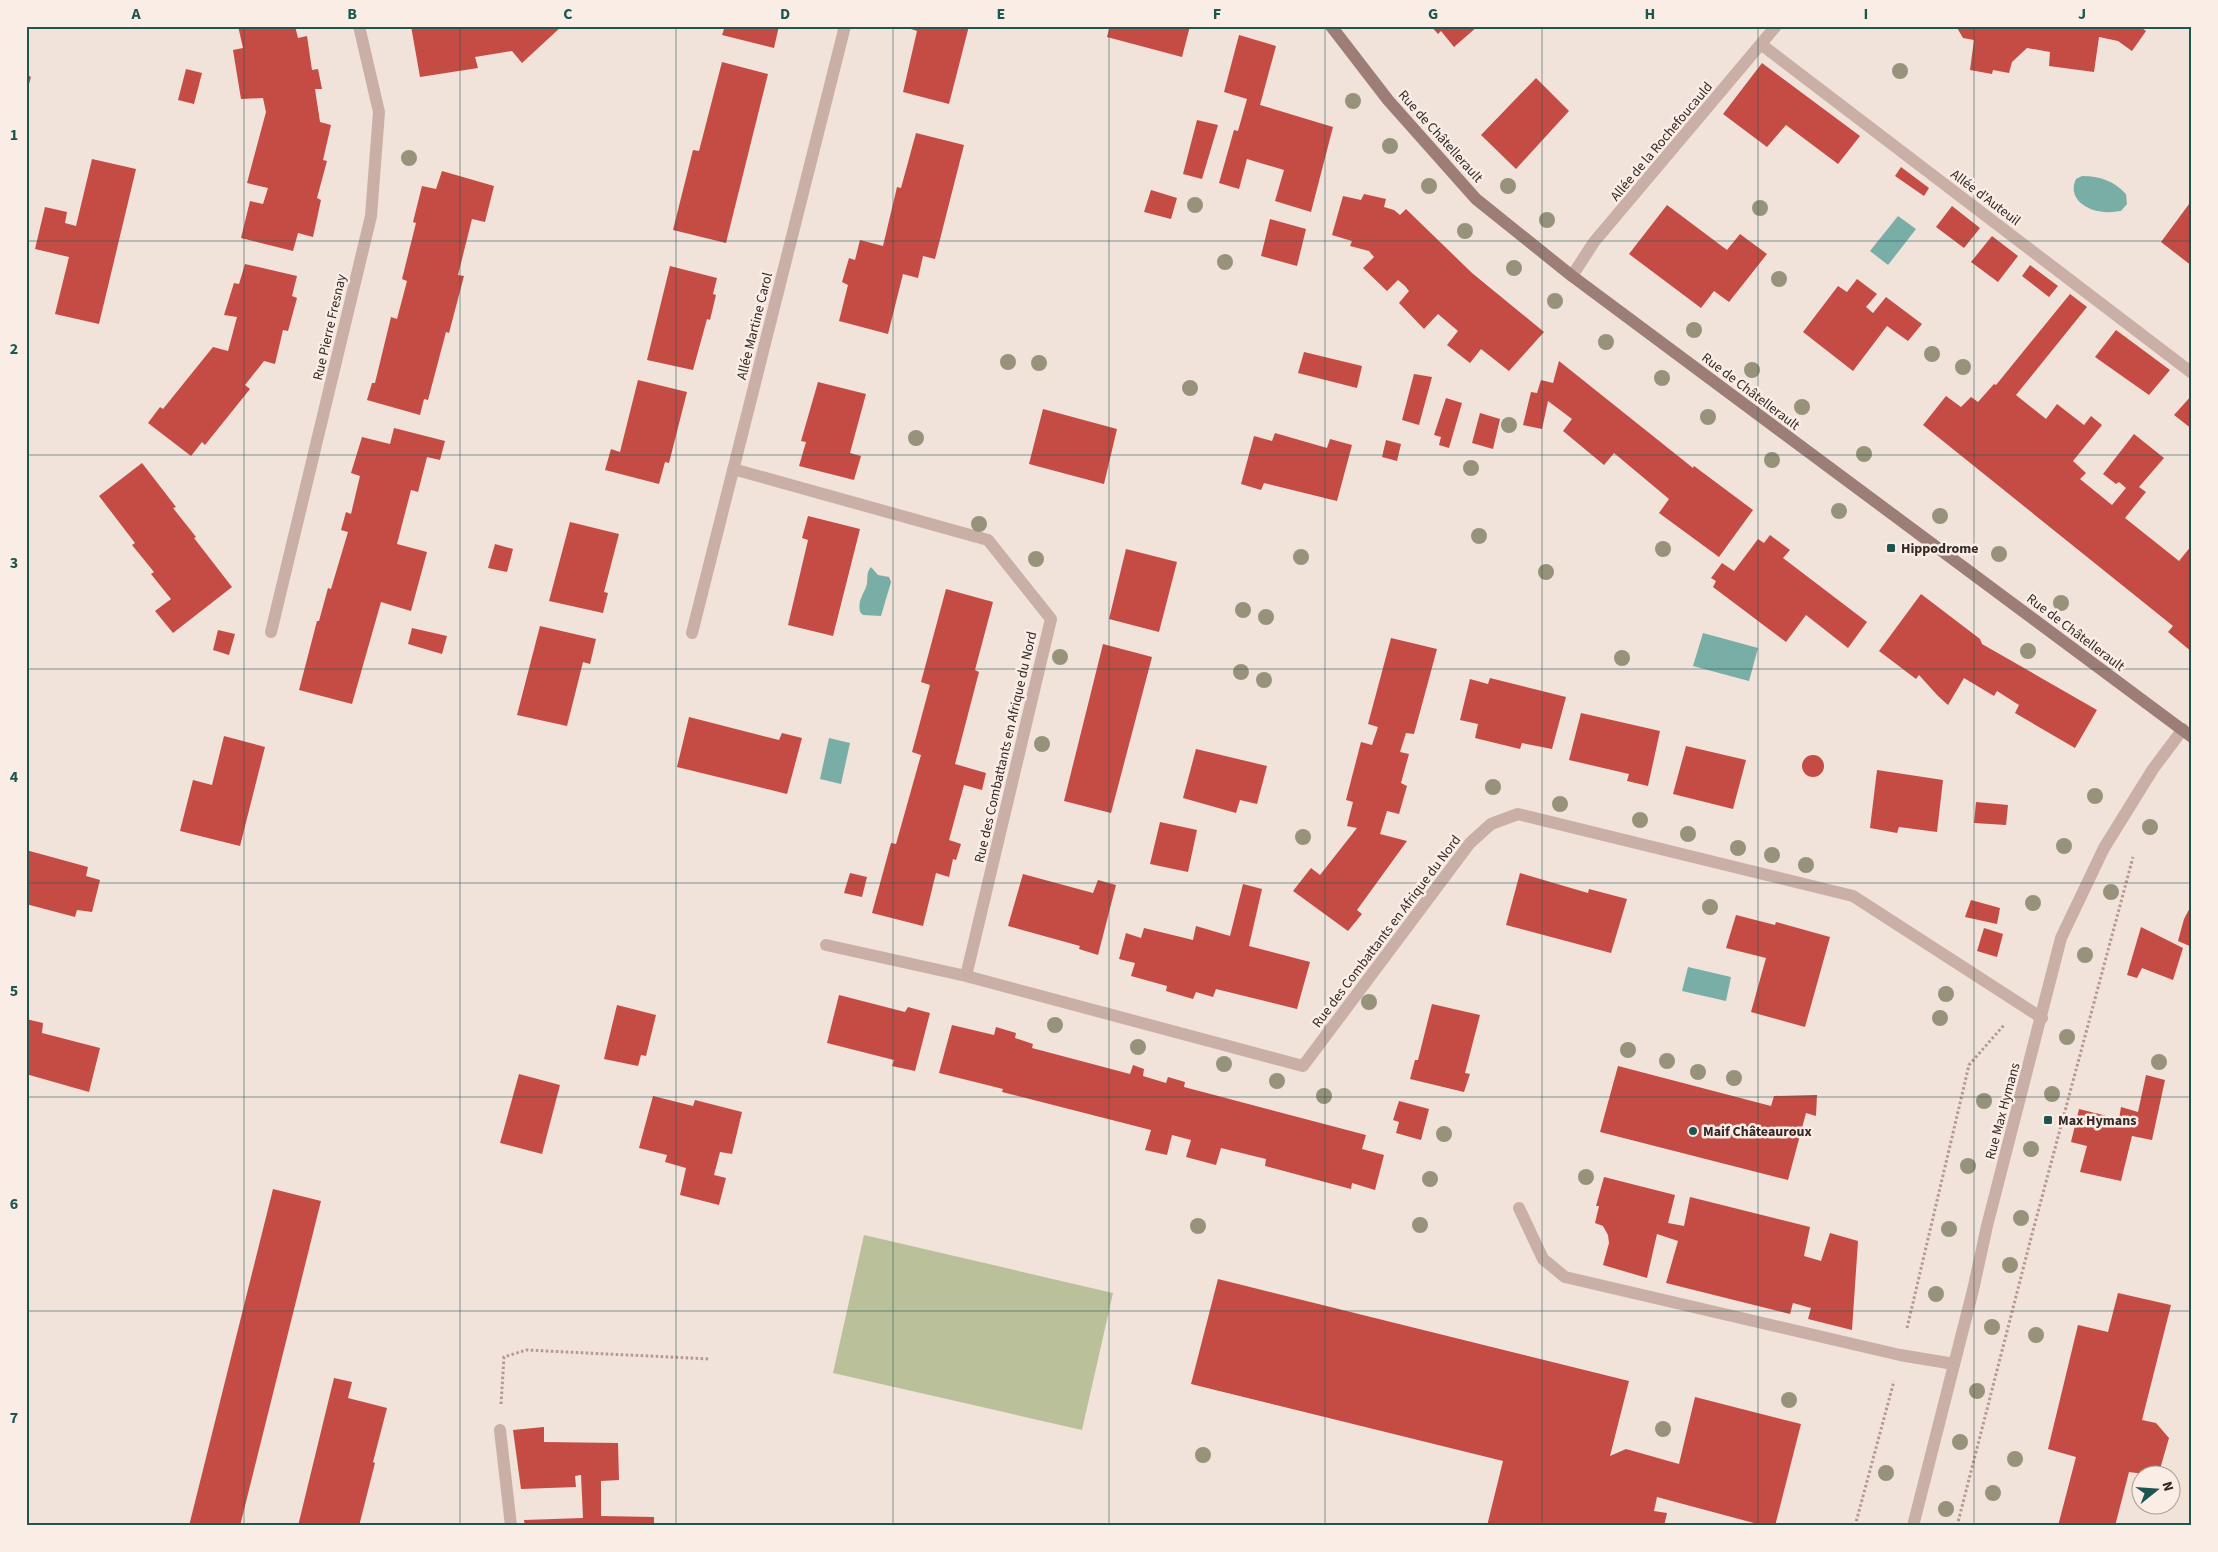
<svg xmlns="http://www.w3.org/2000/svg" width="2218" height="1552" font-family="'Source Sans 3',sans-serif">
<rect width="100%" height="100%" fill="#f1e2da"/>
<path fill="#bac09a" d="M864,1235L1113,1293L1082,1430L833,1373Z"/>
<path fill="#79aea6" d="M2082,176C2100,176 2114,181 2126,194L2127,204L2121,211C2116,211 2110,213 2105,212C2086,211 2067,198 2076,179Z
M1898,216L1916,229L1888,265L1870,251Z
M871,567L878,575L889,577L891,582L881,616L863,615L860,612C858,601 862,597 866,587C869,580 865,574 871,567Z
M1703,633L1758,648L1749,681L1693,666Z
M829,738L850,743L841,784L820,779Z
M1688,967L1731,977L1726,1001L1682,991Z"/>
<path fill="#c44c45" d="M238,26H295L298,38L307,36L312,70L318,69L322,89H315L320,122L331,125L323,160L327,161L317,198L321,200L313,237L298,233L293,251L241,238L250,201L263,204L268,188L247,183L266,112L263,98L241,99L233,50L243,48Z
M411,26H562L522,63L512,51L475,57L478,68L420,77Z
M725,26H779L774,48L722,35Z
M912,26H969L949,104L903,92L917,31L911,29Z
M1110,26H1190L1182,57L1107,37Z
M1431,26H1478L1454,47L1441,31L1438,34Z
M1956,26H2139L2146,31L2132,51L2118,41L2099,37L2094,72L2049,66L2050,52L2027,48L2012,62L2009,73L1993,70L1992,74L1970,70L1974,40L1963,38Z
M1239,35L1276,46L1260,105L1333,127L1311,212L1275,201L1284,170L1247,159L1239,189L1219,183L1234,130L1238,131L1247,99L1224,92Z
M722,62L768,74L726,243L673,230L693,150L699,151Z
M1762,63L1860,136L1838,164L1786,125L1767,147L1723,114Z
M186,69L202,73L194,104L178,100Z
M26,74L31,77L27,91H26Z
M1536,78L1569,111L1516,169L1481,135Z
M1197,120L1218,125L1202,179L1183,174Z
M916,133L964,145L935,259L923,256L918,278L903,274L888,334L839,321L848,285L842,282L849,258L855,260L860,240L883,246L897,187L901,188Z
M92,159L136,169L99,324L55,314L69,257L35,249L45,207L67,212L65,223L76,226Z
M1901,167L1929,188L1924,196L1895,176Z
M442,171L494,186L485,222L472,219L458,275L464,276L449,333L446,332L428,400L424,399L420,415L367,400L372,383H375L391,317L397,319L407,281L402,279L416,223L413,222L422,186L436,189Z
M1151,190L1177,198L1171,219L1144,212Z
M1364,194L1386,199L1384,207L1394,210L1400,215L1406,209L1472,273L1544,332L1509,371L1481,349L1470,363L1447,345L1458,331L1438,314L1424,329L1399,303L1409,291L1405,286L1398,280L1387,291L1363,268L1374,257L1369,251L1350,246L1352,241L1332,235L1343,196L1361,200Z
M2192,200V266L2161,242Z
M1667,205L1727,250L1740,234L1767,254L1729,302L1714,291L1701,308L1629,254Z
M1952,206L1980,228L1964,248L1936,227Z
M1270,219L1306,229L1297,266L1261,256Z
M1992,236L2018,256L1998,282L1971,262Z
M245,264L297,276L292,296L297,298L288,331L283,330L275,364L264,361L245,385L250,389L205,445L202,442L191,456L148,423L160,407L163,409L213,347L228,351L237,317L224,315L234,283L239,284Z
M2030,265L2058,286L2049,297L2022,276Z
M670,266L717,278L713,294L716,295L710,320L707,319L693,370L647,360Z
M1857,279L1877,294L1866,307L1873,313L1886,297L1922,324L1908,341L1887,326L1853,371L1803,332L1838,286L1847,292Z
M2070,294L2087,307L2016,395L2046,419L2057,404L2084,425L2091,416L2102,425L2073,461L2086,473L2080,479L2112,505L2126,488L2119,482L2116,484L2103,474L2134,434L2164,458L2139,487L2146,492L2125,518L2179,561L2192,545V652L2168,632L2173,626L1923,425L1946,396L1961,407L1971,397L1978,402L1994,384L1996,385Z
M2116,330L2170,370L2149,395L2095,357Z
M1304,352L1362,366L1357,388L1298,373Z
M1559,361L1693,468L1694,466L1753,510L1719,557L1659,513L1669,499L1614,453L1604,465L1563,431L1572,419L1548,401L1542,429L1523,425L1531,392L1537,393L1541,380L1553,383Z
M1414,374L1432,377L1419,425L1402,420Z
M638,380L687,392L669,463L665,462L659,484L605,470L611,449L620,452Z
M818,382L866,394L850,453L861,456L854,480L799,466L806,442L801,441Z
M2192,395V429L2174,415Z
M1446,398L1462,403L1449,448L1439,445L1441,437L1434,435Z
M1043,409L1117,429L1104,484L1029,464Z
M1480,413L1500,419L1493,449L1472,443Z
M394,428L445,441L440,460L427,457L418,492L411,490L397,544L427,552L411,611L381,602L352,704L299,690L317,621H319L328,588L331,589L348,532L341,530L346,512L351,514L360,476L351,473L362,437L390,444Z
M1275,433L1327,448L1330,439L1352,445L1337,501L1264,483L1261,490L1241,484L1254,436L1272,441Z
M1386,440L1401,444L1397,461L1382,457Z
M142,463L176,507L173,508L196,537L194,538L232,587L173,633L155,611L171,599L151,574L154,572L132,545L135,543L99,496Z
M808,516L860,529L833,636L788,625L808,540L802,538Z
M570,522L619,534L604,592L608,593L603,613L549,601Z
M1770,535L1790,550L1783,558L1867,622L1848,648L1806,615L1786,642L1713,587L1716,581L1711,578L1722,563L1734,571L1758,539L1764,543Z
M495,544L513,549L507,572L488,568Z
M1126,549L1177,562L1159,632L1109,619Z
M946,589L993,602L975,670L979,672L955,764L986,773L982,790L964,785L949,840L961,844L956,860L953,859L949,877L936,873L923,926L872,913L891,843L896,844L921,755L912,752L930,685L921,682Z
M1921,594L1980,639L1982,644L2097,710L2075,748L2015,713L2019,705L1997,691L1994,696L1964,678L1948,705L1938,696L1919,675L1916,679L1879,651Z
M540,626L596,639L590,664L583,662L567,726L517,715Z
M412,628L447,636L442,654L408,644Z
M218,630L235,634L229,655L213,650Z
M1391,638L1437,649L1414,734L1406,733L1400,752L1409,754L1401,783L1407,786L1399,814L1387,811L1380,834L1407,841L1357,910L1362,914L1348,931L1293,891L1311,868L1320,875L1357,828L1347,826L1353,802L1346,800L1361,742L1372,745L1378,727L1368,724Z
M1103,644L1152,657L1111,813L1064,801Z
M1490,678L1566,697L1552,749L1522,743L1520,749L1475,738L1478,724L1460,720L1470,679L1488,684Z
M1581,713L1660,731L1648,786L1627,781L1629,774L1569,760Z
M689,717L779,740L782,733L802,738L787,794L677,767Z
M224,736L265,747L240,846L180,831L193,780L212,785Z
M1686,746L1746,760L1733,809L1673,794Z
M1196,749L1267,766L1257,804L1240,800L1236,813L1183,798Z
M1802 766a11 11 0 1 1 22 0a11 11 0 1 1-22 0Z
M1877,770L1943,780L1937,832L1899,827L1897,833L1870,828Z
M1976,802L2008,805L2006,825L1974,823Z
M1160,822L1197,830L1188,872L1150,864Z
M26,850L88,867L86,876L100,880L92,912L77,910L75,917L26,904Z
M850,873L867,877L862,897L844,893Z
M1520,873L1588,893L1589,889L1627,899L1611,953L1506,925Z
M1023,874L1093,893L1098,880L1116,885L1098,955L1079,949L1080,946L1008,926Z
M1243,884L1262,889L1249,946L1310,962L1297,1009L1216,989L1213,997L1196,992L1193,999L1166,991L1167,986L1131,976L1135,963L1119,959L1126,933L1141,938L1144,928L1193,940L1196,926L1230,936Z
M1971,900L2000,908L1997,924L1965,917Z
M2192,904V947L2178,941L2184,919Z
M1736,915L1775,925L1776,922L1830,937L1805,1027L1751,1012L1766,958L1726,948Z
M2141,927L2183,948L2173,980L2142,968L2137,978L2127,975Z
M1984,928L2003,934L1997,957L1977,951Z
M839,995L905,1012L908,1007L930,1013L915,1071L892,1066L894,1060L827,1043Z
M1432,1004L1480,1015L1465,1073L1470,1074L1464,1092L1410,1079L1415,1060H1418Z
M617,1005L656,1015L646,1056L641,1055L638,1066L604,1059Z
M26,1019L43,1023L42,1033L100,1048L89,1092L26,1074Z
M952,1025L994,1035L996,1027L1016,1033L1015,1038L1033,1044L1032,1048L1130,1074L1133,1065L1144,1069L1143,1076L1166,1083L1168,1077L1185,1082L1184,1087L1366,1135L1362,1149L1384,1155L1375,1190L1352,1183L1351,1189L1265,1166L1266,1159L1221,1148L1216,1165L1186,1157L1191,1140L1172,1135L1167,1155L1145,1150L1151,1130L1002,1092L1003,1089L939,1073Z
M1618,1066L1771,1106L1774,1096L1817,1095L1816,1116L1806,1113L1788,1180L1600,1132Z
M519,1074L560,1085L542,1154L500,1143Z
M2146,1075L2165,1080L2152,1140L2132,1136L2121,1181L2080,1172L2087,1146L2071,1142L2079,1109L2119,1119L2121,1107L2138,1112Z
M653,1096L693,1106L695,1100L742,1112L732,1154L720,1152L714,1175L726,1178L719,1205L680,1195L686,1168L665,1162L667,1155L639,1148Z
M1399,1101L1429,1109L1421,1140L1396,1133L1399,1122L1393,1120Z
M1604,1177L1675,1195L1668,1223L1684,1226L1690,1197L1810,1227L1804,1256L1821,1261L1830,1233L1858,1241L1852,1330L1808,1319L1811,1308L1793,1303L1790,1314L1666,1283L1678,1241L1657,1234L1647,1278L1603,1265L1609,1243L1608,1235L1603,1226L1595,1223L1599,1206H1596Z
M273,1189L321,1201L240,1526H189Z
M1218,1279L1629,1381L1610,1456L1626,1449L1679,1464L1695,1397L1801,1424L1775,1526H1765L1657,1497L1654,1511L1667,1513L1664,1526H1487L1503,1461L1191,1384Z
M2118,1293L2171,1305L2142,1420L2156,1423L2169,1438L2160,1469L2144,1474L2129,1472L2115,1526H2058L2076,1457L2048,1449L2078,1325L2108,1332Z
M334,1378L352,1382L348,1398L387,1408L373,1462L375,1463L359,1526H298Z
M544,1427V1442L618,1443L619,1480L601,1481V1516L654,1517V1526H525L524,1520L583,1518L581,1475L575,1476L576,1487L521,1489L513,1430Z"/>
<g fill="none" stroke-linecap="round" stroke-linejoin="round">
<path stroke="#b59990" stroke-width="3" stroke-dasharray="2.5 2.5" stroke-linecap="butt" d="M1907,1328L1969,1065L2004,1025
M501,1404L504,1357L526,1350L710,1359
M1855,1526L1894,1381
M1957,1526L2031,1238L2133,857"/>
<path stroke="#c9afa6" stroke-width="12" d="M1519,1208L1543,1259L1565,1277L1900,1355L1954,1364
M500,1430L511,1526"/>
<path stroke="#c9afa6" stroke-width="12" d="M1762,45L2192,373
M1572,276L1594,242L1776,26
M733,469L988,540L1051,619L966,976L1303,1066L1470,843L1491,824L1518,814L1853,896L2042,1018
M271,632L371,216L379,112L359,26
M692,633L845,26
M826,945L966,976
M1913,1526L1973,1290L1987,1226L2061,938L2104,848L2153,769L2183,729"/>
<path stroke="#9c7e77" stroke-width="12" d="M1331,26L1388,100L1476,199L1572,276L2192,737"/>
</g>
<g fill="#96937a">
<circle cx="1900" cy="71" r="8"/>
<circle cx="1353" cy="101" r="8"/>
<circle cx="1390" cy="146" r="8"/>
<circle cx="409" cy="158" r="8"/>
<circle cx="1429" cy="186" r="8"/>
<circle cx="1508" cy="186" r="8"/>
<circle cx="1195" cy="205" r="8"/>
<circle cx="1760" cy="208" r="8"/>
<circle cx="1547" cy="220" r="8"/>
<circle cx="1465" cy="231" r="8"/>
<circle cx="1225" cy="262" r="8"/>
<circle cx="1514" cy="268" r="8"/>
<circle cx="1779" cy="279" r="8"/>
<circle cx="1555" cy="301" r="8"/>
<circle cx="1694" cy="330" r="8"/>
<circle cx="1606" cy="342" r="8"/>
<circle cx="1932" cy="354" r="8"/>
<circle cx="1008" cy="362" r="8"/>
<circle cx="1039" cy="363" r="8"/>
<circle cx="1963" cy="367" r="8"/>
<circle cx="1752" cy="370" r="8"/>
<circle cx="1662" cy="378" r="8"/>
<circle cx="1190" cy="388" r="8"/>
<circle cx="1802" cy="407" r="8"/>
<circle cx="1708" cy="417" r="8"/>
<circle cx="1509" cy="425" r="8"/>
<circle cx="916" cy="438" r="8"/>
<circle cx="1864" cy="454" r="8"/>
<circle cx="1772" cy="460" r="8"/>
<circle cx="1471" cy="468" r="8"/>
<circle cx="1839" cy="511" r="8"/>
<circle cx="1940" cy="516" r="8"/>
<circle cx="979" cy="524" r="8"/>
<circle cx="1479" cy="536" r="8"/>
<circle cx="1663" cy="549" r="8"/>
<circle cx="1999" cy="554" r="8"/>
<circle cx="1301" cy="557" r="8"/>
<circle cx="1036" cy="559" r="8"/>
<circle cx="1546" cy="572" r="8"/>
<circle cx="2061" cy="603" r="8"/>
<circle cx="1243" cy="610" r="8"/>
<circle cx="1266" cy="617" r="8"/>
<circle cx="2028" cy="651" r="8"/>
<circle cx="1060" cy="657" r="8"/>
<circle cx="1622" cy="658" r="8"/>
<circle cx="1241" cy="672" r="8"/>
<circle cx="1264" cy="680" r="8"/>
<circle cx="1042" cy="744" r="8"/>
<circle cx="1493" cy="787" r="8"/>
<circle cx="2095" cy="796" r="8"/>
<circle cx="1560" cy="804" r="8"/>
<circle cx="1640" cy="820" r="8"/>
<circle cx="2150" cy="827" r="8"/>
<circle cx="1688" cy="834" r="8"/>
<circle cx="1303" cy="837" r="8"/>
<circle cx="2064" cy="846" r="8"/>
<circle cx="1738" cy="848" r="8"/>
<circle cx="1772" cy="855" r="8"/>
<circle cx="1806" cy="865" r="8"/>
<circle cx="2111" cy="892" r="8"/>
<circle cx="2033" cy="903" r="8"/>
<circle cx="1710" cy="907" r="8"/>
<circle cx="2085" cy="955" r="8"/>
<circle cx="1946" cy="994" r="8"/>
<circle cx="1369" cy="1002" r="8"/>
<circle cx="1940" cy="1018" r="8"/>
<circle cx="1055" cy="1025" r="8"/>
<circle cx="2067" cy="1037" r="8"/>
<circle cx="1138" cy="1047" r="8"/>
<circle cx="1628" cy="1050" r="8"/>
<circle cx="1667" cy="1061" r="8"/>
<circle cx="2159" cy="1062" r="8"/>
<circle cx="1224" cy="1064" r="8"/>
<circle cx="1698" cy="1072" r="8"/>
<circle cx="1734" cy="1078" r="8"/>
<circle cx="1277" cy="1081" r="8"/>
<circle cx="2052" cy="1094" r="8"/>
<circle cx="1324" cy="1096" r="8"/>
<circle cx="1984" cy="1101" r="8"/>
<circle cx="1444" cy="1134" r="8"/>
<circle cx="2031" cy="1149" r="8"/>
<circle cx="1968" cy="1166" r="8"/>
<circle cx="1586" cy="1177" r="8"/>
<circle cx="1430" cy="1179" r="8"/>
<circle cx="2021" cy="1218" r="8"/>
<circle cx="1420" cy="1225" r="8"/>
<circle cx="1198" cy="1226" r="8"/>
<circle cx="1949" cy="1229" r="8"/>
<circle cx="2010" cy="1265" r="8"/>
<circle cx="1936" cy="1294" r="8"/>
<circle cx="1992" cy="1327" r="8"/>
<circle cx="2036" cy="1335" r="8"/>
<circle cx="1977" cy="1391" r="8"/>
<circle cx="1789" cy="1400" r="8"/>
<circle cx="1663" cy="1429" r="8"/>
<circle cx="1960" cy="1442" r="8"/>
<circle cx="1203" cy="1455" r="8"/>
<circle cx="2015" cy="1459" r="8"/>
<circle cx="1886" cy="1473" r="8"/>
<circle cx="1993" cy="1493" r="8"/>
<circle cx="1946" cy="1509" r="8"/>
</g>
<path fill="none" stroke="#1d564f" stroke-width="1" stroke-opacity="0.55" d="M244,26V1526M460,26V1526M676,26V1526M893,26V1526M1109,26V1526M1325,26V1526M1542,26V1526M1758,26V1526M1974,26V1526M26,241H2192M26,455H2192M26,669H2192M26,883H2192M26,1097H2192M26,1311H2192"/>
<g fill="#1d564f" stroke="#f9ede6" stroke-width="2">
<rect x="1886" y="543" width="10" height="10" rx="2.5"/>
<rect x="2043" y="1115" width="10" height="10" rx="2.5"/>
<circle cx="1693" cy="1131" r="5"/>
</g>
<g text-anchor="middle" stroke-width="5" stroke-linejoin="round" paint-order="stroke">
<g font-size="14" fill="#352927" stroke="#f9ede6">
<text transform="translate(1441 136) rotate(48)" y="5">Rue de Châtellerault</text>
<text transform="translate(1661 141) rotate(-50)" y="5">Allée de la Rochefoucauld</text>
<text transform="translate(1986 197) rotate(37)" y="5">Allée d'Auteuil</text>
<text transform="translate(754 326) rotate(-76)" y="5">Allée Martine Carol</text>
<text transform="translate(329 327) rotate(-77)" y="5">Rue Pierre Fresnay</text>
<text transform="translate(1751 391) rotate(37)" y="5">Rue de Châtellerault</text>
<text transform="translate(2076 632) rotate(37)" y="5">Rue de Châtellerault</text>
<text transform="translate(1005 747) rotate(-77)" y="5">Rue des Combattants en Afrique du Nord</text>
<text transform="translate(1386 931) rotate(-53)" y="5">Rue des Combattants en Afrique du Nord</text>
<text transform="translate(2002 1111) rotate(-75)" y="5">Rue Max Hymans</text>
</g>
<g font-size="14" font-weight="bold" fill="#352927" stroke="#f9ede6" text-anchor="start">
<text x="1901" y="553">Hippodrome</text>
<text x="2058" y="1125">Max Hymans</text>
<text x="1703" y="1136">Maif Châteauroux</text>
</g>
</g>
<rect width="2218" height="1552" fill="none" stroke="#f9ede6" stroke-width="55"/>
<g transform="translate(2156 1490) rotate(73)"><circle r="24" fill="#f9ede6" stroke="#ab9f9a"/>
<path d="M0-4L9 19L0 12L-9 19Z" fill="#1d564f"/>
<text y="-8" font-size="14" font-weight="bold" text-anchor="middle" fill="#352927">N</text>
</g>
<rect x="28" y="28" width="2162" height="1496" fill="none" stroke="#1d564f" stroke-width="2"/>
<g font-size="16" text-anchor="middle" font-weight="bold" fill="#1d564f">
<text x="136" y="19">A</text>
<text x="352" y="19">B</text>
<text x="568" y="19">C</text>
<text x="785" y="19">D</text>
<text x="1001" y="19">E</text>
<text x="1217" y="19">F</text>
<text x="1433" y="19">G</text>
<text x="1650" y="19">H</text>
<text x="1866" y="19">I</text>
<text x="2082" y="19">J</text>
<text x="14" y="140">1</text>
<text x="14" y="354">2</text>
<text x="14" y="568">3</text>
<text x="14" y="782">4</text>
<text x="14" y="996">5</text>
<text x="14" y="1209">6</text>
<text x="14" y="1423">7</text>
</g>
</svg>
